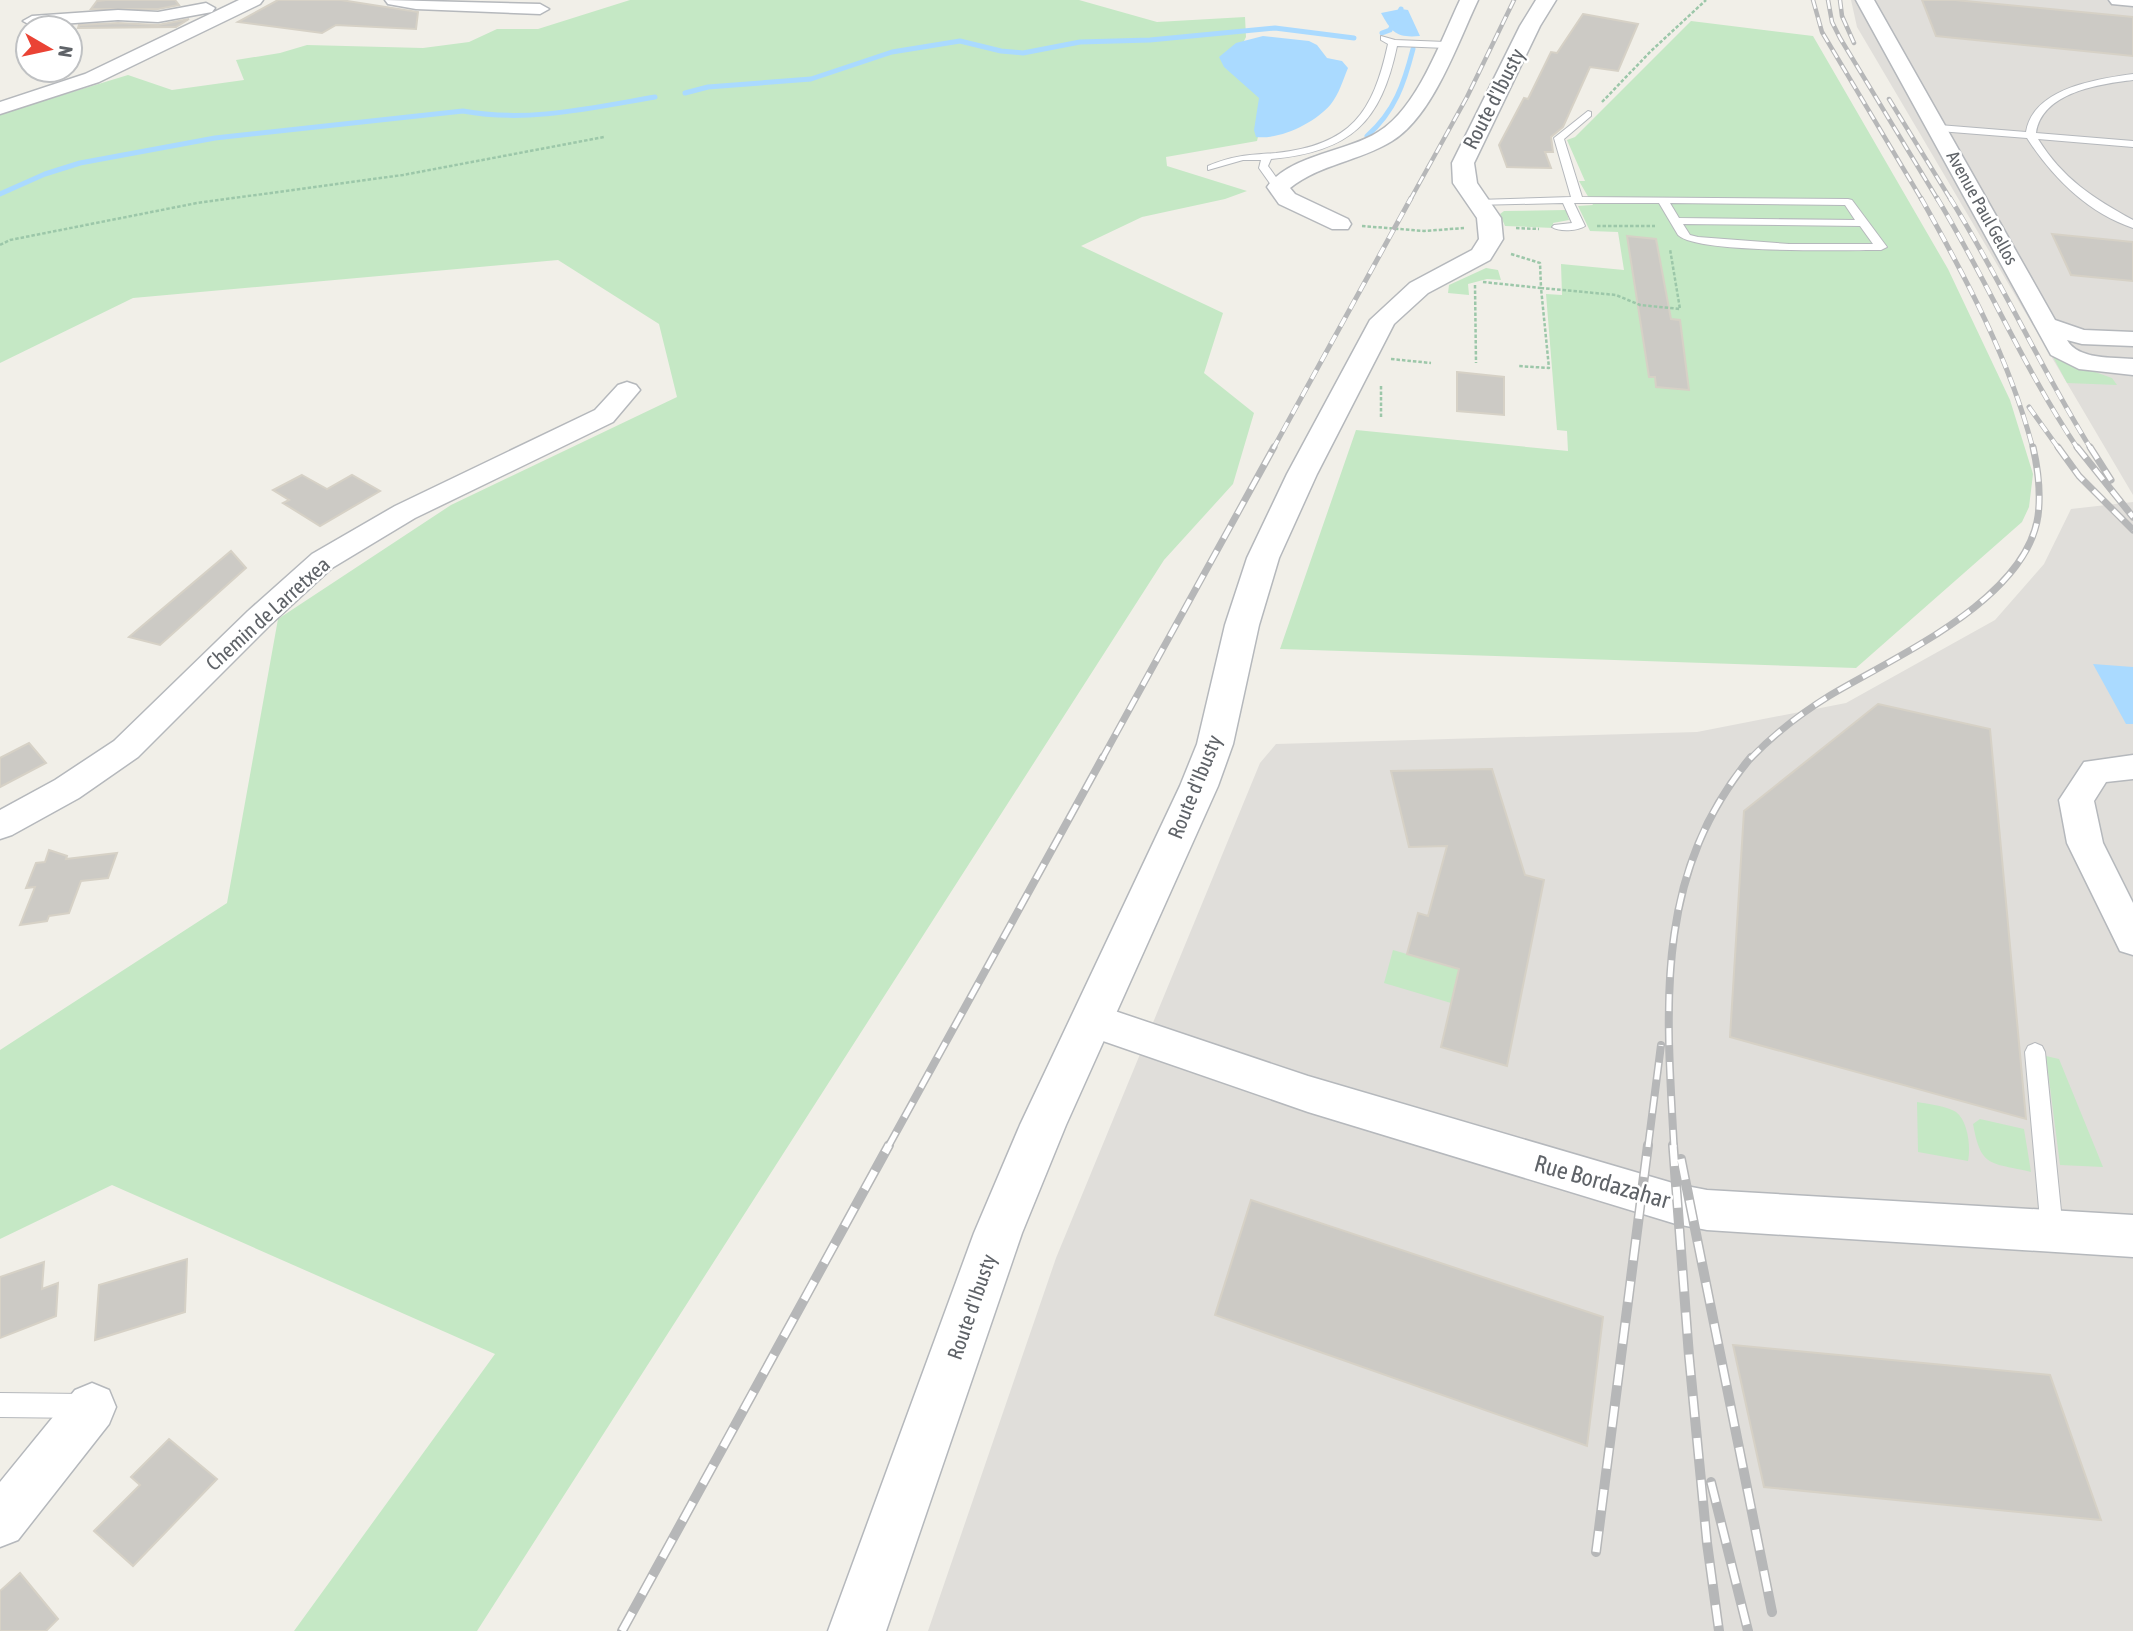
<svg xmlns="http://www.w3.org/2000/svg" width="2133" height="1631" font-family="'Asap Condensed',sans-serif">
<rect width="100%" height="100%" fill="#f1efe8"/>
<path fill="#e0deda" d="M1851,0H2133V495L1857,27Z
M2133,502V1631H928L1056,1258L1260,763L1276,744L1697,732L1846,703L1995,620L2044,564L2071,509Z"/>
<path fill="#c5e8c5" d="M630,0H1079L1157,22L1245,17L1246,37L1232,65L1267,98L1257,141L1166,157L1167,166L1247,191L1225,199L1142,217L1081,246L1223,313L1204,373L1254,413L1233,484L1164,560L477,1631H294L495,1354L112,1185L0,1239V1050L227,903L278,619L451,505L677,397L659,324L558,260L133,298L0,363V114L128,75L172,90L244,80L236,60L280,53L307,45L423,48L469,42L497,29H538Z
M1691,21L1813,36L1948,269L2010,400L2033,474L2029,507L2022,522L1856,668L1280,649L1356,430L1568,451L1567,431L1557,430L1546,294L1562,295L1561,264L1624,270L1618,232L1590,231L1578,206L1593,205L1579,181H1585L1567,140L1575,137Z
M1566,210L1569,220L1553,223L1554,228L1505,226L1500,214L1504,211Z
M1486,268L1498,270L1501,280L1487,279L1468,284L1469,295L1448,293L1449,285Z
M2053,357L2112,378L2117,385L2067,383Z
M1393,950L1459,969L1451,1003L1384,983Z
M2046,1056L2059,1059L2103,1167L2060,1165Z
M1917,1102C1928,1104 1947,1106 1956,1112C1968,1121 1971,1147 1968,1161L1918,1152Z
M1980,1119L2024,1129L2031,1172C1991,1162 1981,1169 1973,1124Z"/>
<path fill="#aadaff" d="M1401,9L1408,10L1420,36C1397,38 1392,33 1381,13Z
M1263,36L1309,41L1317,45L1327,58L1342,61L1348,68C1343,80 1339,94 1331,104C1315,123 1280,140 1256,137L1254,130L1259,98L1224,67L1219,57L1236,43Z
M2093,664L2133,667V724H2126Z"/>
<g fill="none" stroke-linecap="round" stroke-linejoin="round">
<path stroke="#aadaff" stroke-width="5" d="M1382,33L1390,30L1401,9
M685,93L708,87L811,79L892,52L960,41L1001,51L1023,53L1080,42L1150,40L1275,28L1354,38
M1367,136C1395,111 1404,84 1413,49
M0,194L45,174L80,163L215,138L463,111C527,123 591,108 655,97"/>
</g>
<path fill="#cccac5" stroke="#d6d1c6" stroke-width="2" d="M106,0H175L179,5L158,9H91L97,1Z
M278,0H341L418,12L416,29L336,25L322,33L238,22Z
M1922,0H1955L2133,17V56L1936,36Z
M1583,14L1638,24L1618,71L1590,67L1563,127L1551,137L1553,152H1545L1551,168L1507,167L1499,145L1524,98L1528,99L1551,52L1557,53Z
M189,19L176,27L78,28L79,25L118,23L158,25Z
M2052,234L2133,242V281L2071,275Z
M1627,236L1656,239L1671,319L1680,320L1689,390L1656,387L1655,377H1649Z
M1457,372L1504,377V415L1457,411Z
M302,475L327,489L352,475L380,491L320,526L283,503L289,500L273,490Z
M231,551L246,568L160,645L129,637Z
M1878,704L1990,729L2026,1119L1730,1037L1744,811Z
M29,743L46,763L0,787V758Z
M1492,769L1525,875L1544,880L1507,1066L1441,1047L1459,969L1407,954L1418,913L1428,916L1447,846L1409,847L1391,771Z
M49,850L67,856L66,859L117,853L108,878L81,881L69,913L49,916L47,921L20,925L35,887L26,888L36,863L45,862Z
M1251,1200L1603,1317L1587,1446L1215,1315Z
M187,1259L185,1312L95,1340L99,1285Z
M44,1262L42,1289L58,1283L56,1316L0,1338V1277Z
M1733,1345L2050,1375L2101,1520L1764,1487Z
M169,1439L217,1479L133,1566L94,1531L140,1485L131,1477Z
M20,1573L58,1619L46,1631H0V1591Z"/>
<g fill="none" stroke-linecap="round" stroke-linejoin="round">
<defs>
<path id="service" d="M1381,36L1395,40L1446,42L1451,45L1446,48L1397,46C1381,122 1351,152 1271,159L1268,166L1283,187L1282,189H1274L1259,168L1261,160H1243L1208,170V166C1234,155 1250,155 1276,153C1351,145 1373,113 1388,44L1381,40Z
M2133,74V80C2100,84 2042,92 2036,133L2133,141V147L2038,139C2063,179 2093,198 2133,220V228C2088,213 2052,177 2027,138L1939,131L1934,128L1939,125L2026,132C2033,88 2097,79 2133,74Z
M1588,111L1591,112V116L1564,139L1582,197L1848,199L1852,200L1887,247L1881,250C1848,250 1697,254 1678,235L1659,203H1574L1585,226C1578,231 1559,232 1552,227L1554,225L1572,223L1563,203L1474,205L1473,203L1478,200L1571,197L1554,138ZM1670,203L1845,205L1855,220L1679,218ZM1683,224L1860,226L1873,244H1789L1698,237L1690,235Z
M2035,1043L2042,1046L2045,1052L2063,1231L2060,1238L2052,1241L2044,1238L2041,1231L2025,1052L2028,1046Z
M0,1393L84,1394L92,1398L96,1406L92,1414L84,1418L0,1417Z"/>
<path id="minor" d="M239,0H263L260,4L99,82L0,114V102L85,74Z
M385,0L540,4L549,9L540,14L416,9L388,4Z
M1460,0H1478C1458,42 1433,116 1392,141C1360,161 1320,164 1290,188L1295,194L1348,219L1351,224L1348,229H1332L1279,204L1267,187C1289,155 1347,152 1378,132C1417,109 1441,40 1460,0Z
M1856,0H1874L2055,320L2084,330L2133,332V346L2082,344L2067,340C2078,360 2113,357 2133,359V375L2079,369L2051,355Z
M2109,0H2133V6L2112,4Z
M206,3L215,8L212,12L158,22L118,20L32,26L23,21L32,16L118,10L158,12Z
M627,382L636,385L640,390L613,422L415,518L332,568L270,625L138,757L79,798L12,835L0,839V810L55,780L114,741L248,611L312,554L395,506L595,410L618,385Z
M2133,755V779L2106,782L2094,801L2103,843L2133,903V955L2120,951L2067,843L2059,800L2084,762Z
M1091,1003L1308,1076L1676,1184L1707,1190L2133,1215V1257L1707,1230L1676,1224L1308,1112L1077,1032L1071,1020L1077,1008Z
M92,1383L109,1390L116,1407L109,1424L18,1540L0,1547V1482L75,1390Z"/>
<path id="tertiary" d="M1536,0H1556L1540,26L1474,163L1477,183L1501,218L1503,239L1490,260L1428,293L1394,324L1317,474L1279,558L1259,625L1233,744L1218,786L1066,1125L1022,1233L886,1631H828L974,1233L1020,1125L1180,786L1197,744L1225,625L1247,558L1287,474L1370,320L1410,283L1472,250L1479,239L1477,218L1453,183L1452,163L1520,26Z"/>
</defs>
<use href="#service" stroke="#b5b8bc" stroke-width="2"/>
<use href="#minor" stroke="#b5b8bc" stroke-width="3"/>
<use href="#tertiary" stroke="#b5b8bc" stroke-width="3"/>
<path stroke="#9cc7a9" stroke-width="2.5" stroke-dasharray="3.5 2" stroke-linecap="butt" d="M1602,102L1651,51L1706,0
M1362,226L1424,231L1464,228
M1597,226H1655
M1516,228L1539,229
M0,245L10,240L197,203L403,175L604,137
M1511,254L1540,263L1541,288L1616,295L1640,305L1680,309L1670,249
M1483,282L1541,288L1549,368L1518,366
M1475,285L1476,363
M1391,359L1431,363
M1381,386V417"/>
<use href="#service" fill="#fff" fill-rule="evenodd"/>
<use href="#minor" fill="#fff" fill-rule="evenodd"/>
<use href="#tertiary" fill="#fff" fill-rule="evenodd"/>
<defs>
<path id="rail-far4" d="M1813,0L1822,32L1922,200
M1828,0L1832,22L1840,38L1938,200
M1840,0L1842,16L1854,43
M1889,99L1951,200
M1410,200L1467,97L1514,0"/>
<path id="rail-far3" d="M1921,198C1966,278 2010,360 2033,449
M1937,198C1987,280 2024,369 2078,449
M1950,198C2001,280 2040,367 2091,449
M2029,407L2059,449
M1273,449L1411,198"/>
<path id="rail-far2" d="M2058,447L2079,476L2133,530
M2077,447L2133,517
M2090,447L2111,480
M1102,759L1274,447
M1750,759C1773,735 1800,714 1829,696C1894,657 2026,600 2038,516C2041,493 2038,469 2033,447"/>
<path id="rail-far1" d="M888,1147L1103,757
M1648,1147L1661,1045
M1674,1147C1666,1005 1654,874 1751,757"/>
<path id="rail" d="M1673,1145L1689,1356L1707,1543L1719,1631
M1681,1159L1772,1612
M1711,1482L1748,1631
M1596,1552L1648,1145
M622,1631L889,1145"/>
</defs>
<use href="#rail-far4" stroke="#b6b7b8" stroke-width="4.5"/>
<use href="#rail-far3" stroke="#b6b7b8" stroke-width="5"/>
<use href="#rail-far2" stroke="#b6b7b8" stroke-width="7"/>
<use href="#rail-far1" stroke="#b6b7b8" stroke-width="8"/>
<use href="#rail" stroke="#b6b7b8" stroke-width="10"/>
<use href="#rail-far4" stroke="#fff" stroke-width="2.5" stroke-dasharray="9" stroke-linecap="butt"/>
<use href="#rail-far3" stroke="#fff" stroke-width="3.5" stroke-dasharray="10" stroke-linecap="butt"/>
<use href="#rail-far2" stroke="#fff" stroke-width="4.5" stroke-dasharray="14" stroke-linecap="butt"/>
<use href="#rail-far1" stroke="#fff" stroke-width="5" stroke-dasharray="17" stroke-linecap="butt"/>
<use href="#rail" stroke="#fff" stroke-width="7" stroke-dasharray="21" stroke-linecap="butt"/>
</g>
<g text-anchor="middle" stroke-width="5" stroke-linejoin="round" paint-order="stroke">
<g font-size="18" fill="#5f6368" stroke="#fff">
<text transform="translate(1982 208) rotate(61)" y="6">Avenue Paul Gellos</text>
</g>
<g font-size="21" fill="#5f6368" stroke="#fff">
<text transform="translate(1494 99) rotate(-63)" y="7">Route d'Ibusty</text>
<text transform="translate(268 614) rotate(-42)" y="7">Chemin de Larretxea</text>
<text transform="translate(1195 787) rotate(-68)" y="7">Route d'Ibusty</text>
<text transform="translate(972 1307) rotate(-71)" y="7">Route d'Ibusty</text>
</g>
<g font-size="24" fill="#5f6368" stroke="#fff">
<text transform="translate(1602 1182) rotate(16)" y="8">Rue Bordazahar</text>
</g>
</g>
<g transform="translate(49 49) rotate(99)"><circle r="33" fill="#ffffff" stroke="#bfc1c3" stroke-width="2"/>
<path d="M0-5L12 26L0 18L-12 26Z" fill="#ea4335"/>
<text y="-10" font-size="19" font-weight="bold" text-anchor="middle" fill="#5f6368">N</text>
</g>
</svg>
